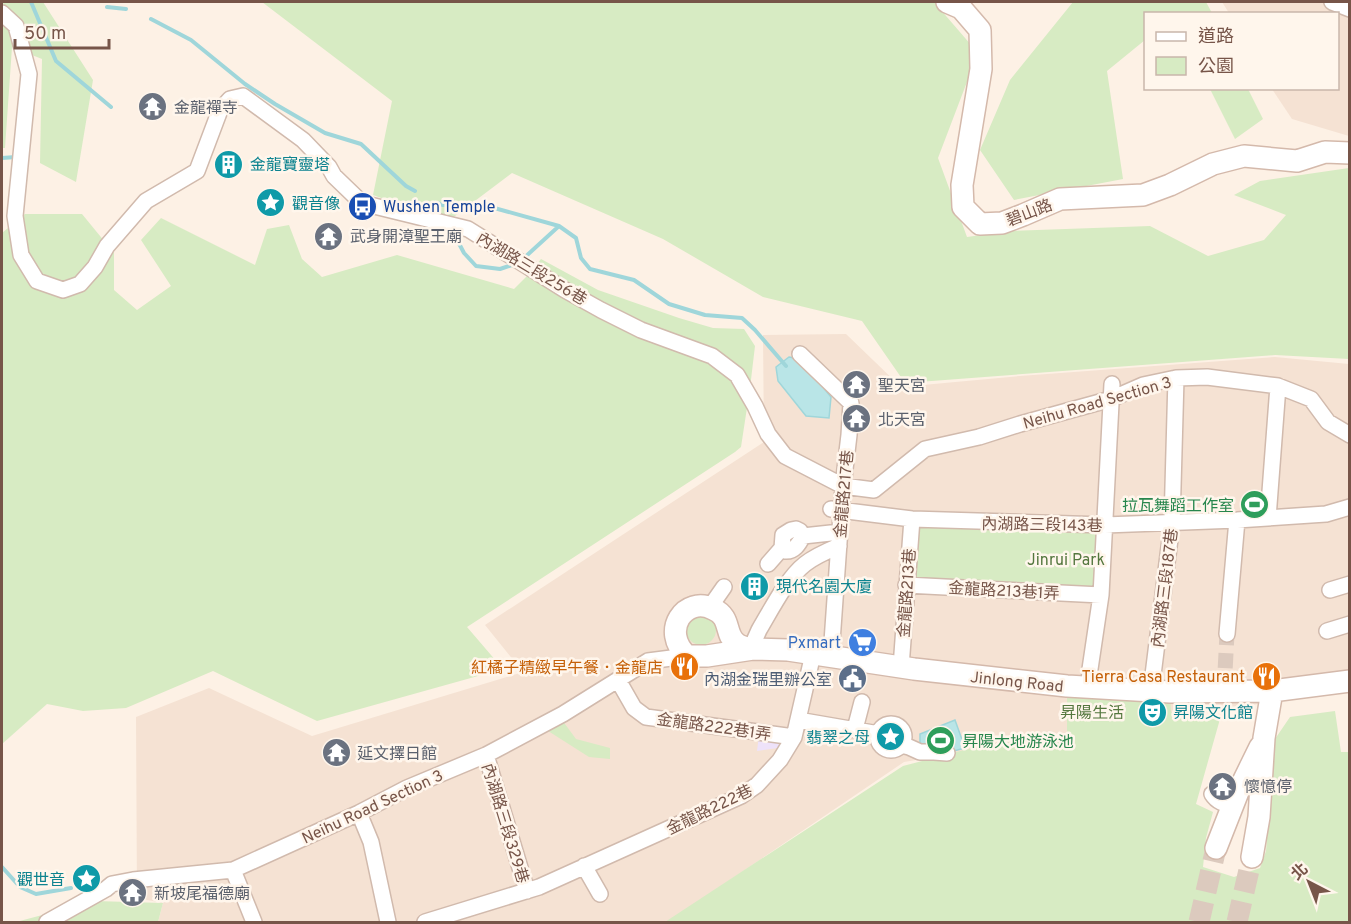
<svg xmlns="http://www.w3.org/2000/svg" width="1351" height="924" font-family="Overpass,'Noto Sans TC',sans-serif">
<rect width="100%" height="100%" fill="#fdf1e5"/>
<path fill="#f5e2d3" d="M1222,2H1321L1349,14V136L1292,119L1272,89L1338,88V14L1229,13Z
M846,334L901,387L1020,376L1275,357L1349,364V689L904,762L668,922H158L163,903L137,898L136,717L209,688L312,736L523,672L485,625L764,442L763,335Z"/>
<path fill="#eee2f9" d="M759,735L783,737L778,748L757,751Z"/>
<path fill="#d7ebc3" d="M2,2H43L93,80L76,182L40,163L42,59L12,47L5,148H2Z
M262,2H934L978,53L938,158L967,237L1010,231L1150,226L1208,256L1264,240L1286,215L1234,195L1260,181L1349,168V359L1275,355L905,383L862,321L763,297L663,239L512,173L447,222L373,195L392,101Z
M1073,2H1206L1212,13L1146,14L1145,40L1107,71L1123,179L1014,200L980,150L1010,80Z
M1210,89H1248L1263,119L1235,139Z
M25,214H82L114,253V290L137,310L171,286L141,240L161,218L255,265L267,229L289,225L302,259L322,277L397,255L514,289L530,273L541,259L598,290L679,318L713,328L744,329L755,346L750,388L741,447L735,452L467,627L503,669L317,721L213,671L126,708L83,711L47,704L2,744V233Z
M912,519L1105,525L1101,595L906,585Z
M686 630a15 15 0 1 1 30 0a15 15 0 1 1-30 0Z
M1067,686L1170,692L1171,712L1220,719L1196,804L1213,812L1206,838L1203,867L1234,877L1260,868L1266,851L1275,739L1290,717L1335,711L1341,752H1349V922H665L903,766L987,744L1067,739Z
M562,720L576,739L610,748V759L589,757L545,729Z
M95,901L163,903L158,922H16Z"/>
<path fill="#b9e5e7" stroke="#9fd6da" stroke-width="1.5" d="M789,357L800,359L831,397L829,418L806,416L778,381L776,367Z
M955,720L965,748L950,752L920,749V734Z"/>
<g fill="none" stroke-linecap="round" stroke-linejoin="round">
<path stroke="#9fd6da" stroke-width="4" d="M31,2L56,61L111,107
M107,7L126,9
M151,19L191,40L245,84L275,104L325,133L361,144L406,186L415,191
M2,158L16,157
M438,203L442,205L480,204L559,226L576,238L581,258L590,269L634,280L669,304L705,315L742,318L755,330L786,366
M449,230L455,236L464,253L476,266L500,269L515,264
M524,258L559,226
M2,867L20,887L36,894L71,888"/>
<path stroke="#dccabe" stroke-width="15" stroke-dasharray="15 8" stroke-linecap="butt" d="M1224,691L1227,634"/>
<path stroke="#dccabe" stroke-width="21" stroke-dasharray="21 10" stroke-linecap="butt" d="M1199,922L1216,848
M1237,922L1252,857"/>
<defs>
<path id="street" d="M1332,2L1350,9
M2,13L16,26L29,74L15,216L21,255L37,281L63,290L80,284L95,267L107,246L146,201L197,171L220,110L230,99L243,96L303,140L329,167L334,176L362,203L468,229L565,290L601,310L641,330L712,356L737,375L755,406L768,434L785,456L843,486L874,490L925,449L979,437L1020,424L1111,399L1143,385L1176,378L1207,377L1278,386L1311,399L1328,422L1350,435
M800,354L851,403L849,435L843,486L831,656
M831,509L912,519L1105,525L1237,520L1326,514L1350,507
M1268,518L1278,386
M796,529L800,531L803,536C799,544 794,552 785,551L782,548L783,535L791,530Z
M803,536L840,532
M768,564L782,548
M906,585L1101,595
M1330,590L1350,584
M710,607L724,587
M1327,631L1350,624
M1227,634L1237,520
M753,649L755,639L759,630C771,610 787,578 805,564C815,556 827,551 839,546
M901,667L912,519
M618,680L634,708L646,717L794,737
M1089,688L1090,669L1101,595L1112,384
M1151,691L1172,523L1176,378
M798,720L879,734
M878 737a13 13 0 1 1 26 0a13 13 0 1 1-26 0Z
M855,729L862,702
M901,745L909,747L920,752H934L947,753
M486,755L527,891
M1212,794C1217,802 1224,804 1233,805
M359,813L371,842L388,922
M584,866L600,894
M233,870L254,922
M47,922L106,889L112,884L133,880L233,870L359,813L407,788L486,755L563,714L648,661L687,656
M425,922L539,887L741,796L757,785L780,760L794,737L813,654"/>
<path id="secondary" d="M947,2L961,8L980,30L981,69L962,185L963,207L980,224L1002,223L1023,215L1060,199L1143,195L1170,185L1213,164L1244,156L1297,161L1325,152L1350,153
M753,649C748,648 740,647 736,643C724,634 732,617 713,609C685,595 660,631 687,656H707L753,649L788,650L914,669L1067,686L1170,692L1272,691L1350,681
M1216,848L1238,792L1260,747
M1252,857L1259,817L1264,738L1272,691"/>
</defs>
<use href="#street" stroke="#d1baad" stroke-width="18"/>
<use href="#secondary" stroke="#d4b9ab" stroke-width="24"/>
<use href="#street" stroke="#fff" stroke-width="15"/>
<use href="#secondary" stroke="#fff" stroke-width="21"/>
</g>
<defs>
<symbol id="temple-disc" viewBox="-11 -11 22 22"><circle r="9.5" fill="#6b7280" stroke="#fff6ec"/><path d="M0-6L5-2H3V0L6.5 2.5H4V6H1.5V3h-3V6H-4V2.5H-6.5L-3 0V-2H-5Z" fill="#fff"/></symbol>
<symbol id="building-disc" viewBox="-11 -11 22 22"><circle r="9.5" fill="#0f9aa8" stroke="#fff6ec"/><path d="M-4-6H4V6H1V3H-1V6H-4ZM-2.5-4.3h1.7v1.8h-1.7ZM.8-4.3h1.7v1.8H.8ZM-2.5-1h1.7V.8h-1.7ZM.8-1h1.7V.8H.8Z" fill="#fff"/></symbol>
<symbol id="sight-disc" viewBox="-11 -11 22 22"><circle r="9.5" fill="#0f9aa8" stroke="#fff6ec"/><path d="M0-6L1.8-2.2L6-1.7L2.9 1.2L3.7 5.4L0 3.3L-3.7 5.4L-2.9 1.2L-6-1.7L-1.8-2.2Z" fill="#fff"/></symbol>
<symbol id="bus-disc" viewBox="-11 -11 22 22"><circle r="9.5" fill="#1a4fb4" stroke="#fff6ec"/><path d="M-5-6H5V4H4V6H2V4H-2V6H-4V4H-5ZM-3.5-4V0h7V-4ZM-3.5 1.2v1.5H-2V1.2ZM2 1.2v1.5H3.5V1.2Z" fill="#fff"/></symbol>
<symbol id="stadium-disc" viewBox="-11 -11 22 22"><circle r="9.5" fill="#2e9e5b" stroke="#fff6ec"/><path d="M0-5a6.5 5 0 1 0 0 10a6.5 5 0 1 0 0-10ZM-3.5-1.8h7v3.6h-7Z" fill="#fff"/></symbol>
<symbol id="supermarket-disc" viewBox="-11 -11 22 22"><circle r="9.5" fill="#3f7fe0" stroke="#fff6ec"/><path d="M-6-5.5h2.5l.6 2H6L4.5 2H-2.5L-4.4-4H-6ZM-1.5 3.2a1.3 1.3 0 1 0 .1 0ZM3 3.2a1.3 1.3 0 1 0 .1 0Z" fill="#fff"/></symbol>
<symbol id="restaurant-disc" viewBox="-11 -11 22 22"><circle r="9.5" fill="#e8710a" stroke="#fff6ec"/><path d="M-5-6h1v4h1v-4h1v4h1v-4h1v5L-1.5 .5V6h-2V.5L-5-1ZM5-6V6H3V1.5H1.5Q1.5-4 5-6Z" fill="#fff"/></symbol>
<symbol id="civic-disc" viewBox="-11 -11 22 22"><circle r="9.5" fill="#5c6f8a" stroke="#fff6ec"/><path d="M-.6-6.5H3V-4.5H.6V-3L4-1V1h2V6H-6V1h2V-1L-.6-3ZM-1.2 2.5V6h2.4V2.5Z" fill="#fff"/></symbol>
<symbol id="theatre-disc" viewBox="-11 -11 22 22"><circle r="9.5" fill="#0f9aa8" stroke="#fff6ec"/><path d="M-5-5.5Q0-4 5-5.5V0Q5 5 0 6Q-5 5-5 0ZM-3.3-2.5H-1v1.5H-3.3ZM1-2.5H3.3v1.5H1ZM-2.8 1Q0 5.5 2.8 1Z" fill="#fff"/></symbol>
</defs>
<g fill-rule="evenodd">
<use href="#temple-disc" x="136" y="90" width="33" height="33"/>
<use href="#building-disc" x="212" y="148" width="33" height="33"/>
<use href="#sight-disc" x="254" y="186" width="33" height="33"/>
<use href="#bus-disc" x="346" y="190" width="33" height="33"/>
<use href="#temple-disc" x="312" y="220" width="33" height="33"/>
<use href="#temple-disc" x="840" y="368" width="33" height="33"/>
<use href="#temple-disc" x="840" y="402" width="33" height="33"/>
<use href="#stadium-disc" x="1238" y="488" width="33" height="33"/>
<use href="#building-disc" x="738" y="570" width="33" height="33"/>
<use href="#supermarket-disc" x="846" y="626" width="33" height="33"/>
<use href="#restaurant-disc" x="668" y="650" width="33" height="33"/>
<use href="#restaurant-disc" x="1250" y="660" width="33" height="33"/>
<use href="#civic-disc" x="836" y="662" width="33" height="33"/>
<use href="#theatre-disc" x="1136" y="696" width="33" height="33"/>
<use href="#sight-disc" x="874" y="720" width="33" height="33"/>
<use href="#stadium-disc" x="924" y="724" width="33" height="33"/>
<use href="#temple-disc" x="320" y="736" width="33" height="33"/>
<use href="#temple-disc" x="1206" y="770" width="33" height="33"/>
<use href="#sight-disc" x="70" y="862" width="33" height="33"/>
<use href="#temple-disc" x="116" y="876" width="33" height="33"/>
</g>
<g text-anchor="middle" stroke-width="5" stroke-linejoin="round" paint-order="stroke">
<g font-size="16" fill="#5b616d" stroke="#fff6ec" text-anchor="start">
<text x="174" y="113">金龍禪寺</text>
<text x="350" y="242">武身開漳聖王廟</text>
<text x="878" y="391">聖天宮</text>
<text x="878" y="425">北天宮</text>
<text x="357" y="759">延文擇日館</text>
<text x="1244" y="792">懷憶停</text>
<text x="154" y="899">新坡尾福德廟</text>
</g>
<g font-size="16" fill="#0d838f" stroke="#fff6ec" text-anchor="start">
<text x="250" y="170">金龍寶靈塔</text>
<text x="292" y="209">觀音像</text>
<text x="776" y="592">現代名園大廈</text>
<text x="1173" y="718">昇陽文化館</text>
<text x="870" y="743" text-anchor="end">翡翠之母</text>
<text x="65" y="885" text-anchor="end">觀世音</text>
</g>
<g font-size="16" fill="#164399" stroke="#fff6ec" text-anchor="start">
<text x="383" y="212">Wushen Temple</text>
</g>
<g font-size="16" fill="#775549" stroke="#fff6ec">
<text transform="translate(1029 212) rotate(-21)" y="6">碧山路</text>
<text transform="translate(532 268) rotate(31)" y="6">內湖路三段256巷</text>
<text transform="translate(1097 402) rotate(-16)" y="6">Neihu Road Section 3</text>
<text transform="translate(843 494) rotate(-85)" y="6">金龍路217巷</text>
<text transform="translate(1042 524) rotate(1)" y="6">內湖路三段143巷</text>
<text transform="translate(1164 588) rotate(-83)" y="6">內湖路三段187巷</text>
<text transform="translate(1004 590) rotate(3)" y="6">金龍路213巷1弄</text>
<text transform="translate(906 593) rotate(-86)" y="6">金龍路213巷</text>
<text transform="translate(1017 681) rotate(6)" y="6">Jinlong Road</text>
<text transform="translate(714 726) rotate(8)" y="6">金龍路222巷1弄</text>
<text transform="translate(372 806) rotate(-25)" y="6">Neihu Road Section 3</text>
<text transform="translate(709 809) rotate(-26)" y="6">金龍路222巷</text>
<text transform="translate(506 823) rotate(73)" y="6">內湖路三段329巷</text>
</g>
<g font-size="16" fill="#27864d" stroke="#fff6ec" text-anchor="end">
<text x="1234" y="511">拉瓦舞蹈工作室</text>
<text x="962" y="747" text-anchor="start">昇陽大地游泳池</text>
</g>
<g font-size="16" fill="#54773e" stroke="#fff6ec">
<text x="1066" y="565">Jinrui Park</text>
<text x="1092" y="718">昇陽生活</text>
</g>
<g font-size="16" fill="#366cbe" stroke="#fff6ec" text-anchor="end">
<text x="841" y="648">Pxmart</text>
</g>
<g font-size="16" fill="#c56008" stroke="#fff6ec" text-anchor="end">
<text x="663" y="673">紅橘子精緻早午餐．金龍店</text>
<text x="1245" y="682">Tierra Casa Restaurant</text>
</g>
<g font-size="16" fill="#4e5e75" stroke="#fff6ec" text-anchor="end">
<text x="832" y="685">內湖金瑞里辦公室</text>
</g>
</g>
<rect width="1351" height="924" fill="none" stroke="#775549" stroke-width="6"/>
<rect x="1144" y="12" width="195" height="78" fill="#fff6ec" stroke="#c9b6ab" stroke-width="1.5"/>
<rect x="1156" y="32" width="30" height="9" fill="#ffffff" stroke="#c9b6ab" stroke-width="1.5"/>
<text x="1198" y="42" font-size="18" fill="#775549">道路</text>
<rect x="1156" y="57" width="30" height="18" fill="#d7ebc3" stroke="#c9b6ab" stroke-width="1.5"/>
<text x="1198" y="72" font-size="18" fill="#775549">公園</text>
<g transform="translate(1309 882) rotate(318)" stroke="#fff6ec" stroke-width="4.5" paint-order="stroke">
<path d="M0-4.5L10 22L0 15L-10 22Z" fill="#775549"/>
<text y="-9" font-size="16" font-weight="bold" text-anchor="middle" fill="#775549">北</text>
</g>
<path d="M15 39v9h94v-9" fill="none" stroke="#775549" stroke-width="3"/>
<text x="24" y="39" font-size="18" fill="#775549" stroke="#fff6ec" stroke-width="4.5" paint-order="stroke">50 m</text>
</svg>
